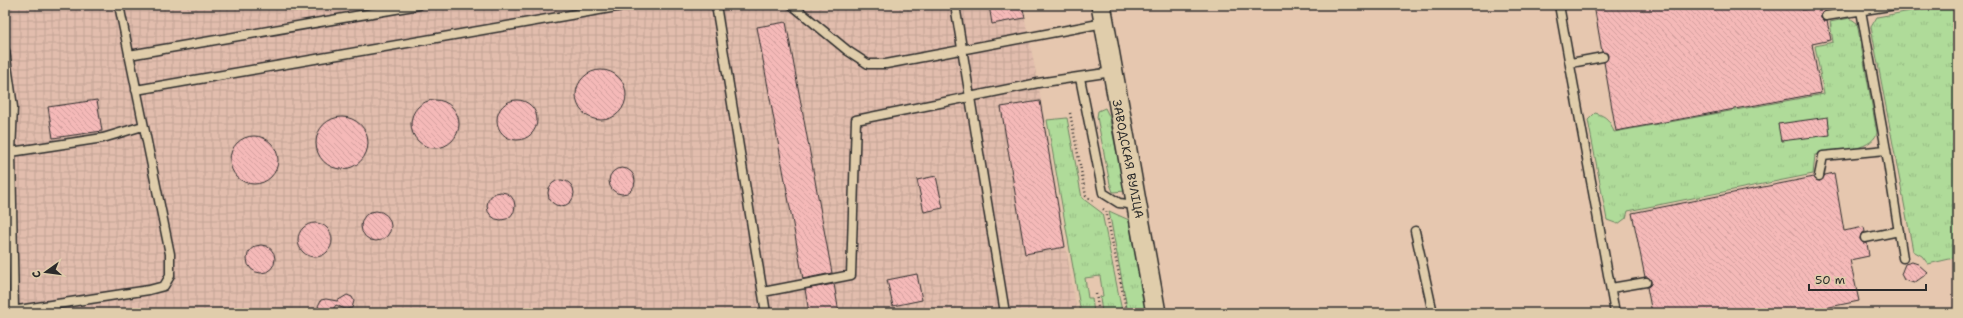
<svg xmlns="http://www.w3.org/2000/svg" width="1963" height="318" font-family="'Shantell Sans',sans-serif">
<defs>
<pattern id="industrial-grid" width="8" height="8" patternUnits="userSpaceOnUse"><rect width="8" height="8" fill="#e2bdad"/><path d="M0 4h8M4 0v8" fill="none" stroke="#c2a395"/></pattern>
<pattern id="grass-tufts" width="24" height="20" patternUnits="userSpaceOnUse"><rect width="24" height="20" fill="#afdb99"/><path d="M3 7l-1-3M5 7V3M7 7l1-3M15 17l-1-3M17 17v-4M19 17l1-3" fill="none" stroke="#97bc84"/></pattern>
<pattern id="building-back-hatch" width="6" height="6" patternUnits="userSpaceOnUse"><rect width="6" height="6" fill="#f5b9b8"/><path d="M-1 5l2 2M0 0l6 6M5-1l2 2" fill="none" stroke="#d29f9e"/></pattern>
</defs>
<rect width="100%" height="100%" fill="#e6c7af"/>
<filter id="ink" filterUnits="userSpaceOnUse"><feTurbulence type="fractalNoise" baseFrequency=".025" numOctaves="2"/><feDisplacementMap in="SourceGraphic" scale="8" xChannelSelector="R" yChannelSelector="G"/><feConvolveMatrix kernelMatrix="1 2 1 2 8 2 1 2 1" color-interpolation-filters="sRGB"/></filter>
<g filter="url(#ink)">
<path fill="url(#industrial-grid)" d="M5,5H1022L1038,83L1077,313H5Z"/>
<path fill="url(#grass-tufts)" stroke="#6d8362" d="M1945,5H1958V257L1928,264L1922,256L1913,251L1871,27L1877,17Z
M1850,18L1857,23L1877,133C1871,152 1832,151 1815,155L1813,174L1628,211L1626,218L1618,224L1607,220L1588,120L1595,113C1607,116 1610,121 1614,132L1824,94L1815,46L1833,42L1830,22Z
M1105,108L1109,116L1125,191L1113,192L1110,184L1097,117L1098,111Z
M1067,118L1082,198L1102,213L1122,311L1120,313H1102L1100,297L1103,296L1100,276L1085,278L1088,298H1092L1094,313H1081L1047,120Z
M1109,211L1129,220L1146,313H1128Z"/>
<path fill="url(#building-back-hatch)" stroke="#2b2b2b" d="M989,5H1022L1025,18L992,24Z
M1594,5H1802V10L1825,6V11L1821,14V17L1824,21H1827L1831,40L1812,44L1821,93L1616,131L1604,62L1608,56L1607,53L1602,52Z
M786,22L832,273L803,279L757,27Z
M576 95a25 25 0 1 1 50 0a25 25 0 1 1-50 0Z
M411 124a24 24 0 1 1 48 0a24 24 0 1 1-48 0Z
M497 120a20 20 0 1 1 40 0a20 20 0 1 1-40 0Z
M97,100L102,131L53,138L48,107Z
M1040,101L1065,247L1025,254L1001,107Z
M1828,117L1830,135L1781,141L1778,124Z
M316 143a26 26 0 1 1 52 0a26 26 0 1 1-52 0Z
M230 160a24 24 0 1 1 48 0a24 24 0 1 1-48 0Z
M609 181a13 13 0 1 1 26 0a13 13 0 1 1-26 0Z
M1834,173L1844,231L1864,227L1865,232L1861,234L1860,239L1863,243H1867L1869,256L1850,260L1859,301L1800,313H1652L1647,287L1651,284V281L1648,277H1645L1632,213L1814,177L1816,180L1820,181L1825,175Z
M936,176L943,208L924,212L917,180Z
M548 193a13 13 0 1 1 26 0a13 13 0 1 1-26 0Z
M487 206a14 14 0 1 1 28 0a14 14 0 1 1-28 0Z
M361 226a15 15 0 1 1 30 0a15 15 0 1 1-30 0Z
M298 240a17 17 0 1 1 34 0a17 17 0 1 1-34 0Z
M247 259a14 14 0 1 1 28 0a14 14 0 1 1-28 0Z
M1912,262L1918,264L1928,273L1914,283L1904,280L1901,274L1905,264Z
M917,274L922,300L893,306L887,280Z
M834,284L839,313H809L805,289Z
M347,295L352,297L354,301L352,308L345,309L336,305L330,313H321L318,306L321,300L326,299L337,301Z"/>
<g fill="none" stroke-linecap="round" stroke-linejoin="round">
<defs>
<path id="service" d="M716,5L766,313
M792,5L848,51L868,64H886L1104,23
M955,5L1005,313
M1559,5L1615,313
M1860,5L1886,150L1903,258
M1826,16L1896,5
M5,51L13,107L11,152
M129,55L419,5
M1571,63L1603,57
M1080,78L1103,193L1119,203L1137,205
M136,90L628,5
M1819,176L1823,156L1886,150
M1415,231L1433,313
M1865,238L1899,231
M1611,288L1646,282
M763,292L851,275L856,120L1038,83L1112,72
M14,310L11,152L103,138L143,126
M5,312L149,290L164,286L170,276V254L119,5"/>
<path id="tertiary" d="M1101,5L1156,313"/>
</defs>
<use href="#service" stroke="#2b2b2b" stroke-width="11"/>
<use href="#tertiary" stroke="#2b2b2b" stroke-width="22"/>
<path stroke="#2b2b2b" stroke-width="2.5" stroke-dasharray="1 3" stroke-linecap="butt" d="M1070,113L1086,196L1095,202
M1103,209L1106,211L1127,313
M1096,294L1099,313"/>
<use href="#service" stroke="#e0cdab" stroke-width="8"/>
<use href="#tertiary" stroke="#e0cdab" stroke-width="19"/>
</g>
</g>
<g text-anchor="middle" stroke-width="3" stroke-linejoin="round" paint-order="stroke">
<g font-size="12" fill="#2b2b2b" stroke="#e0cdab">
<text transform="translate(1128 159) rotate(79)" y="4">ЗАВОДСКАЯ ВУЛІЦА</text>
</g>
</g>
<rect width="1963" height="318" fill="none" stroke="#e0cdab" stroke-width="20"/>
<rect x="10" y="10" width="1943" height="298" fill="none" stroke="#2b2b2b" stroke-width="1.5" filter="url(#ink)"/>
<g transform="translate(46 272) rotate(256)" stroke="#e0cdab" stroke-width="3" paint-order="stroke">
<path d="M0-3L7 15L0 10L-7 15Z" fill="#2b2b2b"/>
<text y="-6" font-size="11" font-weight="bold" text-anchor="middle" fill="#2b2b2b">С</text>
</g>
<path d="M1809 284v6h117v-6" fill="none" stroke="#2b2b2b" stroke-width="2"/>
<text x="1815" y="284" font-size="12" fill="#2b2b2b" stroke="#e0cdab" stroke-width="3" paint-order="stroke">50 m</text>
</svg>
